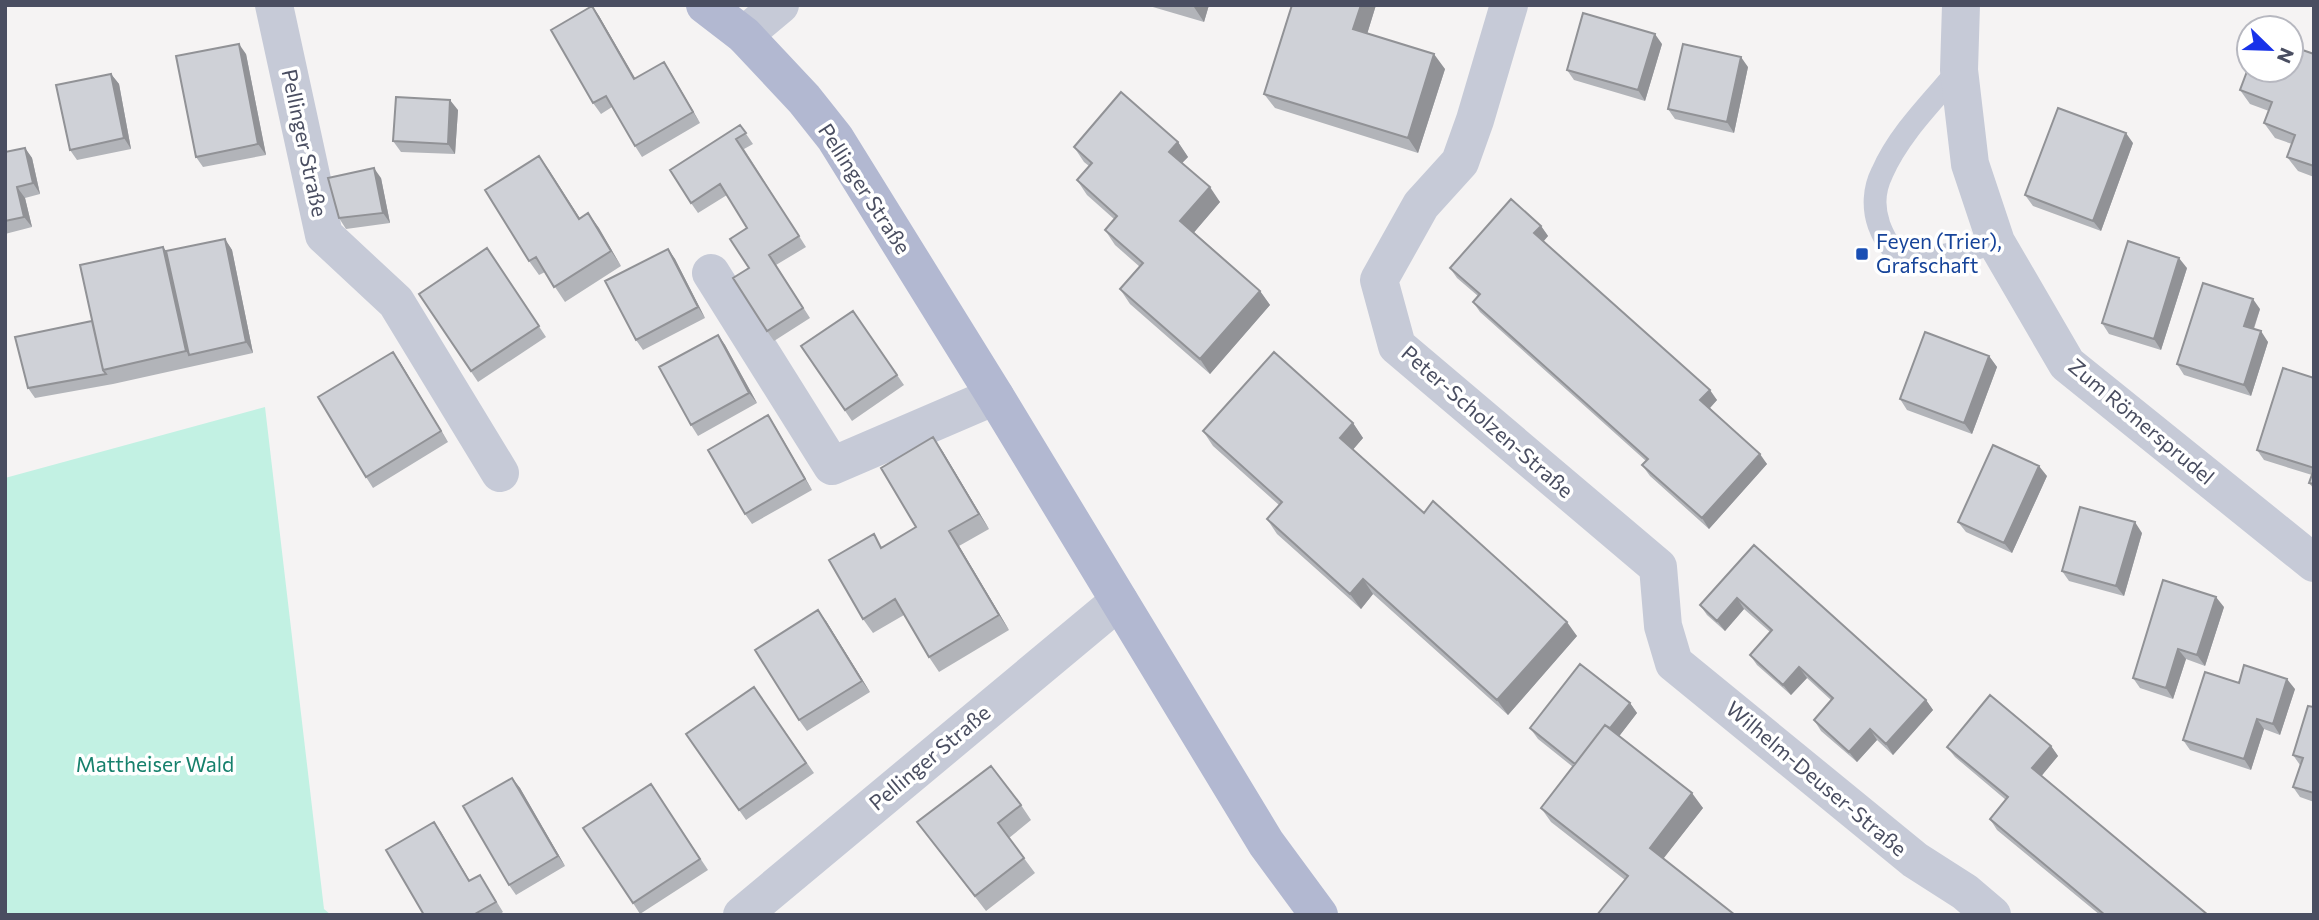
<svg xmlns="http://www.w3.org/2000/svg" width="2319" height="920" font-family="Commissioner,sans-serif">
<rect width="100%" height="100%" fill="#f5f3f3"/>
<path fill="#c2f1e3" d="M265,407L324,909L331,915H5V478Z"/>
<g fill="none" stroke-linecap="round" stroke-linejoin="round">
<path stroke="#c6cad7" stroke-width="23" d="M1959,70C1932,102 1899,134 1882,173C1874,189 1873,208 1879,225C1882,233 1886,242 1892,248C1917,267 1969,251 1996,242"/>
<path stroke="#c6cad7" stroke-width="38" d="M274,5L324,235L396,302L500,473
M1509,5L1475,120L1460,162L1421,205L1379,280L1397,346L1658,567L1663,626L1674,663L1915,860L1965,892L1992,915
M1961,5L1959,70L1970,164L1996,242L2067,364L2314,563
M744,35L780,5
M711,273L832,466L995,396
M742,915L1119,601"/>
<path stroke="#b2b8d1" stroke-width="38" d="M705,5L744,35L804,99L835,138L995,396L1266,843L1319,915"/>
</g>
<path fill="#b2b4b9" d="M1146,5H1209L1204,22Z
M1376,5L1367,34L1445,69L1418,153L1275,108L1264,94Z
M592,6L599,16L635,79L664,62L671,73L700,123L642,157L635,146L612,107L601,114L593,103Z
M1662,44L1645,101L1574,80L1567,70Z
M246,54L266,155L203,167L196,157Z
M2314,54V177L2298,171L2287,157L2292,144L2275,138L2264,123L2269,111L2250,104L2240,90Z
M1748,67L1734,133L1675,119L1668,109Z
M111,74L119,84L131,149L77,160L70,150Z
M458,110L455,154L401,152L393,141Z
M740,125L753,144L744,149L806,247L776,265L810,318L774,341L767,331L749,268L747,228L727,195L698,213L691,203Z
M1178,142L1188,157L1182,163L1220,202L1194,232L1260,291L1270,305L1210,374L1130,304L1120,289L1140,267L1115,245L1105,230L1114,219L1087,195L1077,180L1089,166L1084,162L1074,147Z
M2133,143L2101,231L2033,206L2025,195Z
M25,148L32,158L40,194L25,198L32,227L5,234V152Z
M539,156L580,219L588,213L621,266L565,302L545,272L539,275L529,261Z
M381,178L390,223L346,229L339,218Z
M1541,226L1548,236L1543,242L1717,400L1710,408L1767,464L1709,529L1650,476L1642,465L1646,461L1480,312L1473,302L1478,296L1457,278L1450,268Z
M225,239L232,250L253,353L113,384L35,398L28,388L163,247L166,251Z
M487,248L546,337L478,382L419,294Z
M668,249L675,259L705,318L643,350L636,340Z
M2187,268L2161,350L2109,334L2102,323Z
M2260,309L2254,329L2268,342L2251,396L2184,375L2177,364Z
M853,311L904,385L852,421L801,346Z
M718,335L725,345L757,403L698,436L691,425Z
M1989,356L1997,367L1972,434L1907,410L1900,399Z
M400,362L448,442L373,488L366,477Z
M2314,378V489L2309,483L2312,475L2264,460L2257,450Z
M768,415L775,426L812,490L752,524L745,514Z
M1353,423L1363,438L1353,449L1424,513L1577,636L1508,715L1373,594L1361,609L1277,534L1267,519L1279,505L1213,446L1203,431Z
M933,437L943,452L989,529L959,546L1009,630L939,672L929,657L904,615L873,633L863,619L916,527Z
M2047,476L2012,553L1966,532L1958,522Z
M2142,533L2124,596L2069,581L2062,571Z
M1754,545L1926,700L1933,710L1893,755L1877,740L1857,762L1821,731L1814,720L1831,700L1807,678L1791,695L1757,665L1750,655L1770,632L1744,609L1725,631L1707,615L1700,605Z
M2224,607L2205,666L2186,659L2173,699L2140,688L2133,678Z
M826,621L870,692L807,731L799,720Z
M2239,683L2295,689L2280,735L2264,729L2251,770L2190,750L2183,740Z
M754,687L814,773L746,820L686,734Z
M1630,703L1637,713L1619,736L1703,808L1663,858L1625,880L1551,822L1541,808L1573,767L1538,739L1530,728Z
M2314,707V802L2300,797L2293,787L2300,765L2293,755Z
M2051,746L2058,756L2041,776L2208,915H2100L1997,830L1990,819L2006,800L1955,757L1947,747Z
M512,778L520,788L565,866L516,895L509,885Z
M651,784L708,870L640,914L633,903Z
M1021,805L1031,820L1009,838L1035,873L986,911L917,822Z
M434,822L470,881L487,886L503,912L499,915H424Z"/>
<path fill="#919296" d="M1194,5H1209L1204,22L1194,7Z
M1361,5H1376L1364,44L1353,29Z
M592,6L599,16L642,90L634,79Z
M1655,34L1662,44L1645,101L1638,90Z
M239,44L246,54L266,155L258,144Z
M1434,54L1445,69L1418,153L1408,138Z
M1741,57L1748,67L1734,133L1727,122Z
M664,62L671,73L700,123L693,112Z
M111,74L119,84L131,149L124,138Z
M450,100L458,110L455,154L448,144Z
M2126,133L2133,143L2101,231L2093,221Z
M1178,142L1188,157L1179,166L1169,152Z
M25,148L32,158L40,194L33,183Z
M539,156L549,170L590,234L579,219Z
M374,168L381,178L390,223L383,213Z
M17,187L25,198L32,227L24,217Z
M1210,187L1220,202L1191,236L1180,221Z
M588,213L599,228L621,266L611,251Z
M1541,226L1548,236L1541,244L1534,233Z
M225,239L232,250L253,353L246,342Z
M163,247L174,262L189,355L186,351Z
M668,249L675,259L705,318L698,307Z
M2179,258L2187,268L2161,350L2154,339Z
M1260,291L1270,305L1210,374L1200,359Z
M2253,299L2260,309L2251,336L2244,326Z
M2261,331L2268,342L2251,396L2244,385Z
M718,335L725,345L757,403L749,393Z
M393,352L400,362L448,442L441,431Z
M1989,356L1997,367L1972,434L1964,423Z
M1710,390L1717,400L1708,410L1700,400Z
M768,415L775,426L812,490L805,479Z
M1353,423L1363,438L1351,452L1340,438Z
M933,437L943,452L989,529L979,514Z
M1760,454L1767,464L1709,529L1702,518Z
M2039,466L2047,476L2012,553L2004,543Z
M2135,522L2142,533L2124,596L2116,586Z
M949,531L959,546L1009,630L999,615Z
M1363,579L1373,594L1361,609L1350,594Z
M2216,597L2224,607L2205,666L2197,655Z
M1737,598L1744,609L1725,631L1717,621Z
M818,610L826,621L870,692L862,681Z
M1567,622L1577,636L1508,715L1497,700Z
M2178,649L2186,659L2173,699L2166,688Z
M1799,667L1807,678L1791,695L1783,685Z
M2287,679L2295,689L2280,735L2273,724Z
M1926,700L1933,710L1893,755L1886,744Z
M1630,703L1637,713L1587,778L1579,767Z
M2257,719L2264,729L2251,770L2244,759Z
M1870,729L1877,740L1857,762L1849,752Z
M2051,746L2058,756L2039,779L2032,768Z
M512,778L520,788L565,866L558,856Z
M1692,793L1703,808L1660,863L1650,848Z
M434,822L441,832L476,892L469,881Z"/>
<path fill="#cfd1d7" stroke="#919296" stroke-width="2" d="M1292,5H1361L1353,29L1434,54L1408,138L1264,94Z
M592,6L634,79L664,62L693,112L635,146L606,96L593,103L551,30Z
M1583,13L1655,34L1638,90L1567,70Z
M239,44L258,144L196,157L176,56Z
M1683,44L1741,57L1727,122L1668,109Z
M2291,46L2314,54V166L2287,157L2295,135L2264,123L2272,102L2240,90L2249,66V70H2291Z
M111,74L124,138L70,150L56,85Z
M1121,92L1178,142L1169,152L1210,187L1180,221L1260,291L1200,359L1120,289L1143,263L1105,230L1117,216L1077,180L1092,163L1074,147Z
M396,97L450,100L448,144L393,141Z
M2058,108L2126,133L2093,221L2025,195Z
M740,125L746,133L736,139L799,236L769,255L803,308L767,331L733,278L749,268L730,239L747,228L720,184L691,203L670,170Z
M25,148L33,183L17,187L24,217L5,221V152Z
M539,156L579,219L588,213L611,251L554,287L536,257L529,261L485,190Z
M374,168L383,213L339,218L328,178Z
M1511,199L1541,226L1534,233L1710,390L1700,400L1760,454L1702,518L1642,465L1648,459L1473,302L1480,294L1450,268Z
M225,239L246,342L189,355L166,251Z
M2128,241L2179,258L2154,339L2102,323Z
M163,247L186,351L103,370L80,265Z
M487,248L539,326L471,371L419,294Z
M668,249L698,307L636,340L605,281Z
M2203,283L2253,299L2244,326L2261,331L2244,385L2177,364Z
M853,311L897,375L845,410L801,346Z
M92,321L103,370L106,374L28,388L15,337Z
M1925,332L1989,356L1964,423L1900,399Z
M718,335L749,393L691,425L659,367Z
M393,352L441,431L366,477L318,397Z
M1274,352L1353,423L1340,438L1424,513L1433,501L1567,622L1497,700L1363,579L1350,594L1267,519L1282,502L1203,431Z
M2283,368L2314,378V468L2257,450Z
M768,415L805,479L745,514L708,450Z
M933,437L979,514L949,531L999,615L929,657L895,599L863,619L829,560L874,534L881,548L916,527L881,468Z
M1993,445L2039,466L2004,543L1958,522Z
M2314,469V484L2309,483Z
M2080,507L2135,522L2116,586L2062,571Z
M1754,545L1926,700L1886,744L1870,729L1849,752L1814,720L1833,698L1799,667L1783,685L1750,655L1772,630L1737,598L1717,621L1700,605Z
M2163,580L2216,597L2197,655L2178,649L2166,688L2133,678Z
M818,610L862,681L799,720L755,650Z
M1580,664L1630,703L1610,728L1605,725L1575,764L1530,728Z
M2244,665L2287,679L2273,724L2257,719L2244,759L2183,740L2205,672L2239,683Z
M754,687L806,763L739,810L686,734Z
M1990,695L2051,746L2032,768L2208,915H2105L1990,819L2008,797L1947,747Z
M2308,706L2314,707V793L2293,787L2303,758L2293,755Z
M1605,725L1692,793L1650,848L1735,915H1597L1628,876L1541,808Z
M991,766L1021,805L998,823L1024,858L975,896L917,822Z
M512,778L558,856L509,885L463,806Z
M651,784L700,859L633,903L583,828Z
M434,822L469,881L480,875L496,902L473,915H424L386,850Z"/>
<rect fill="#1a4fb4" stroke="#fff" stroke-width="2.5" x="1855" y="247" width="14" height="14" rx="3.5"/>
<g text-anchor="middle" stroke-width="7" stroke-linejoin="round" paint-order="stroke">
<g font-size="21" fill="#4a4e61" stroke="#fff">
<text transform="translate(304 143) rotate(78)" y="7">Pellinger Straße</text>
<text transform="translate(864 189) rotate(57)" y="7">Pellinger Straße</text>
<text transform="translate(1487 422) rotate(41)" y="7">Peter-Scholzen-Straße</text>
<text transform="translate(2141 422) rotate(40)" y="7">Zum Römersprudel</text>
<text transform="translate(930 758) rotate(-40)" y="7">Pellinger Straße</text>
<text transform="translate(1816 779) rotate(40)" y="7">Wilhelm-Deuser-Straße</text>
</g>
<g font-size="21" fill="#164399" stroke="#fff" text-anchor="start">
<text x="1876" y="249">Feyen (Trier),<tspan x="1876" dy="24">Grafschaft</tspan></text>
</g>
<g font-size="21" fill="#16806c" stroke="#fff">
<text x="155" y="772">Mattheiser Wald</text>
</g>
</g>
<rect width="2319" height="920" fill="none" stroke="#4a4e61" stroke-width="14"/>
<g transform="translate(2270 49) rotate(113)"><circle r="33" fill="#ffffff" stroke="#b7b8c0" stroke-width="2"/>
<path d="M0-5L12 26L0 18L-12 26Z" fill="#1832e9"/>
<text y="-10" font-size="19" font-weight="bold" text-anchor="middle" fill="#4a4e61">N</text>
</g>
</svg>
